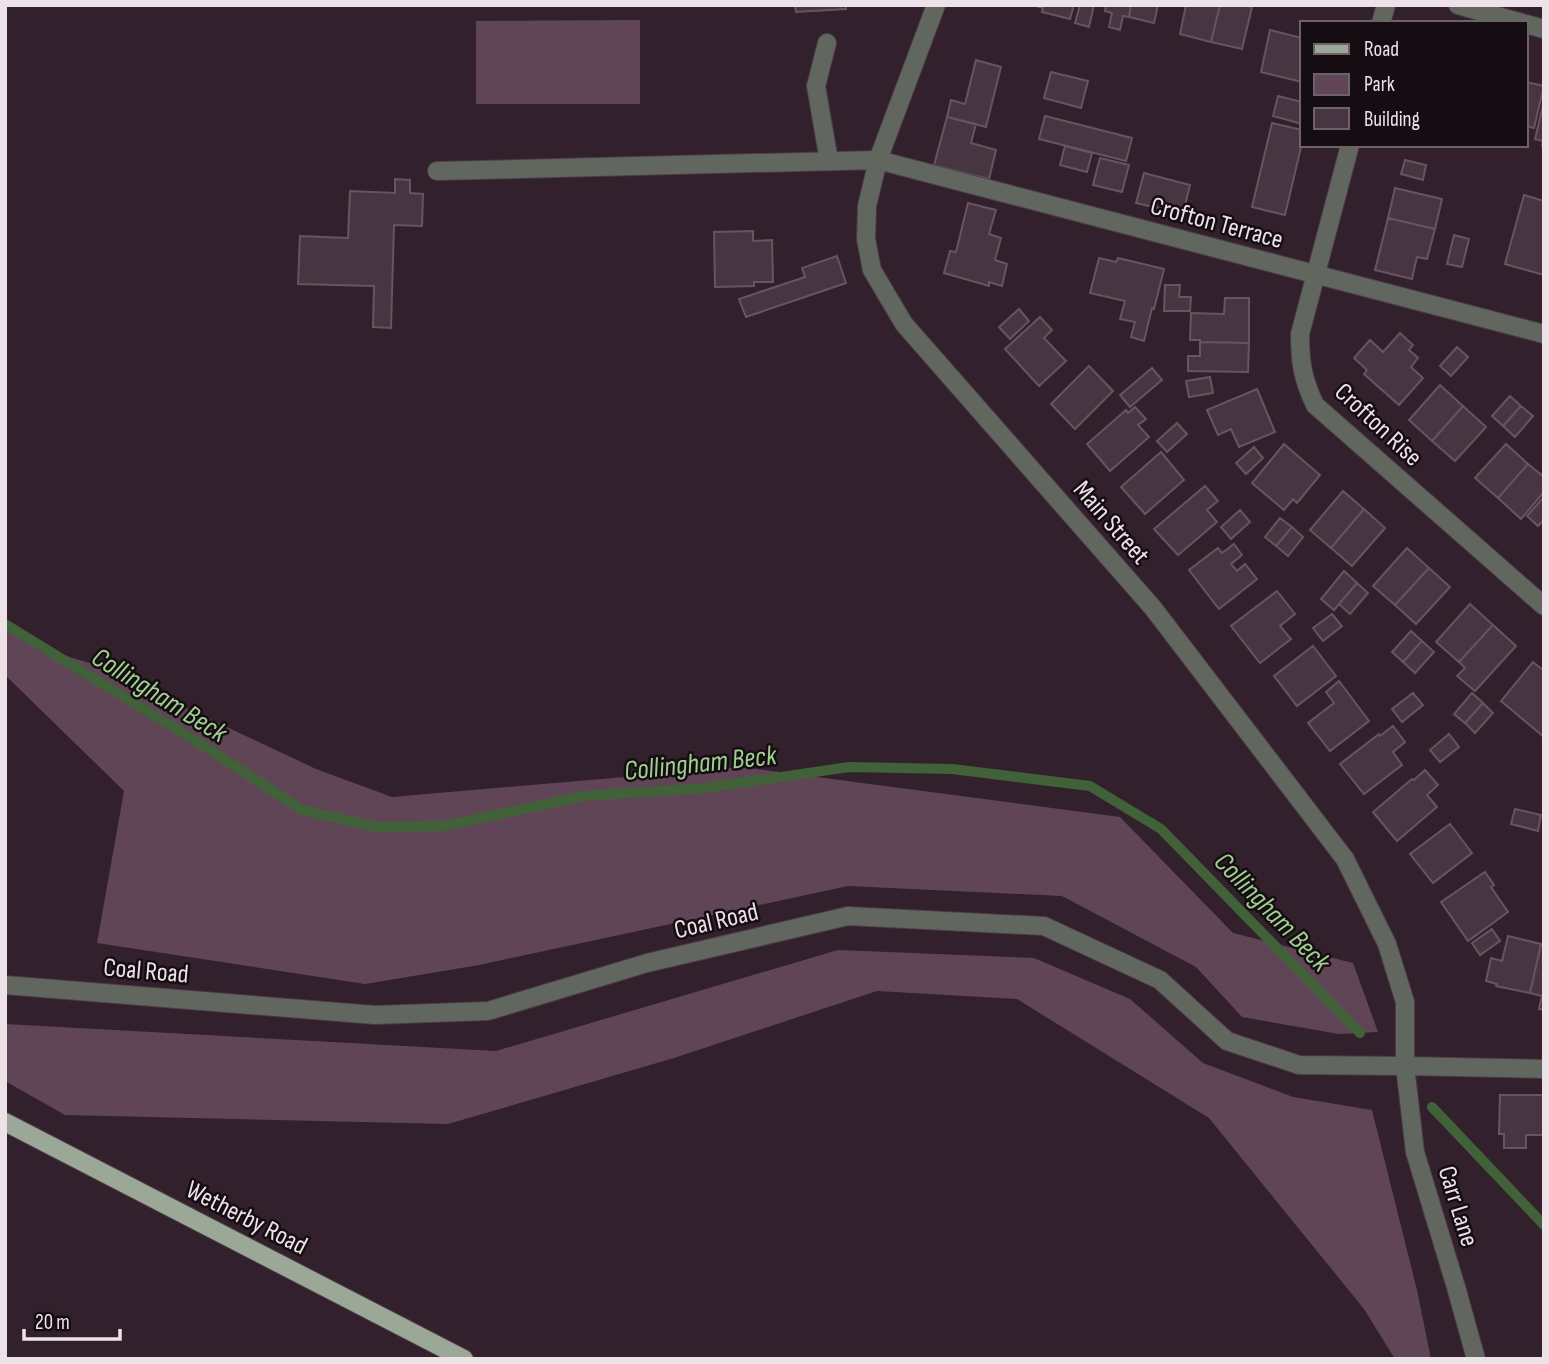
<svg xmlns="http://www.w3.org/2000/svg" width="1549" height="1364" font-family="'Sofia Sans Condensed',sans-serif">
<rect width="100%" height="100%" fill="#32212c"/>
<path fill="#604557" d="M640,20V104H476V21Z
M5,627L46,650L93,664L316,769L392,797L741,767L1120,817L1233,933L1353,963L1378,1032L1339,1034L1242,1017L1196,967L1062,896L848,886L479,965L365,984L97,943L124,791L5,675Z
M838,950L1034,958L1130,999L1203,1063L1293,1097L1372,1110L1417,1290L1431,1359H1395L1364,1309L1209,1118L1017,999L877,991L674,1058L448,1124L65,1115L5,1081V1024L496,1051Z"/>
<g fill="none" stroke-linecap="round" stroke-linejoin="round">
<path stroke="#416138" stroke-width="10" d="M5,624L201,744L302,810L377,827L444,826L584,796L705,788L849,767L952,769L1090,786L1161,829L1360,1033
M1432,1107L1544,1225"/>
</g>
<path fill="#473541" stroke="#685461" stroke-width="2" d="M795,5H846V9L796,12Z
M1033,5H1074L1070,19L1042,12L1043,8Z
M1080,5H1094L1089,27L1075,23Z
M1106,5H1131L1129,17L1123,16L1120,30L1109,27L1112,13L1105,11Z
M1131,5H1158L1154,23L1129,17Z
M1186,5H1220L1211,42L1180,34Z
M1220,5H1243L1252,7L1242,49L1211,42Z
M1270,30L1302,38V82L1261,72Z
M976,60L1001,67L986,127L947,117L951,100L965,104Z
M1051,72L1088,81L1081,108L1044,98Z
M1526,82L1544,86L1534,128L1526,126Z
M1278,96L1302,102V124L1273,116Z
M1544,101V147L1542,146L1543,141L1535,139Z
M1045,116L1132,138L1126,161L1039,139Z
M947,117L976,124L971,143L996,150L989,179L934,165Z
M1272,123L1302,130V143L1285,215L1252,207Z
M1065,146L1092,153L1087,172L1060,165Z
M1100,158L1129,165L1122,192L1093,185Z
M1405,160L1426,165L1423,180L1401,174Z
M1144,173L1190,185L1183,214L1136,203Z
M395,179L410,180V193L423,194L422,226L394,225L391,328L373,327L374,286L298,284L300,236L348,238L350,191L395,193Z
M1395,188L1442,199L1435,229L1388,218Z
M1524,195L1544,201V275L1505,264Z
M968,203L996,210L989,234L1001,238L995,260L1007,264L1002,286L989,282V286L944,273L950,251L956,252Z
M1388,218L1435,229L1427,259L1417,257L1412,279L1375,270Z
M753,231V241L772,240L773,282H754V286L715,287L714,232Z
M1454,235L1469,239L1462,267L1447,264Z
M837,256L846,283L746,317L739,299L805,277L802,268Z
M1099,258L1116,262L1118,258L1164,269L1154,309L1152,308L1144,341L1131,337L1135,322L1120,319L1125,301L1090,293Z
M1165,285H1180L1179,297H1191L1190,311H1164Z
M1225,298H1249V343L1200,342V340H1190L1191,313L1224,314Z
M1019,309L1029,321L1010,339L999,327Z
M1040,317L1052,330L1044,338L1066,361L1039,386L1005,349Z
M1400,333L1413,345L1409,350L1418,358L1411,367L1423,378L1399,405L1364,374L1367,370L1354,358L1370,340L1383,352Z
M1200,342L1249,343L1248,372L1188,371V356H1200Z
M1457,347L1468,357L1451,376L1440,366Z
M1089,366L1113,391L1075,429L1051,404Z
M1152,368L1162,380L1130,407L1120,395Z
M1210,377L1213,393L1189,397L1186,381Z
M1440,385L1463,406L1432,441L1409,420Z
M1257,389L1275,432L1239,447L1231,429L1218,435L1207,410Z
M1510,396L1521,406L1503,426L1492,416Z
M1463,406L1486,427L1455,461L1432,441Z
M1521,406L1533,416L1515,437L1503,426Z
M1135,407L1146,419L1138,425L1149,437L1110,471L1087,444L1126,410L1128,413Z
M1177,423L1187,434L1167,452L1157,441Z
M1284,444L1320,475L1297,503L1293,499L1284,510L1252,483Z
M1506,444L1528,464L1498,498L1475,478Z
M1254,447L1263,458L1246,474L1236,463Z
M1161,452L1184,480L1145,514L1121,487Z
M1528,464L1544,477V492L1521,519L1498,498Z
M1205,486L1218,501L1207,510L1217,522L1178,555L1154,529Z
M1343,491L1364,509L1331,548L1310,530Z
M1543,498L1544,520L1538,526L1527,516Z
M1364,509L1385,528L1352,566L1331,548Z
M1240,510L1250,522L1231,539L1221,527Z
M1280,518L1292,527L1276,546L1265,537Z
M1292,527L1303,537L1288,556L1276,546Z
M1234,544L1242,555L1231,564L1237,571L1245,564L1257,579L1219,609L1189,570L1218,548L1222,553Z
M1407,548L1429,568L1395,605L1373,586Z
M1429,568L1450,587L1416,624L1395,605Z
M1344,571L1357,583L1334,610L1321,599Z
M1357,583L1368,593L1350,614L1339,604Z
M1277,591L1295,614L1280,626L1291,639L1260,663L1231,626Z
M1470,604L1493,625L1459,662L1436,642Z
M1332,614L1342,626L1323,641L1313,628Z
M1493,625L1516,646L1475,691L1457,676L1465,668L1459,662Z
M1411,631L1422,641L1403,662L1392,652Z
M1422,641L1434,652L1415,673L1403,662Z
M1313,646L1336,676L1297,706L1274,676Z
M1533,662L1544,671V737L1501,701Z
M1339,681L1369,721L1330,751L1308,723L1334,703L1326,692Z
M1413,693L1423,705L1402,722L1392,709Z
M1472,693L1483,703L1465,723L1454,714Z
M1483,703L1493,713L1475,733L1465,723Z
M1393,726L1405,742L1393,752L1402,765L1364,794L1340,764L1379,734L1380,736Z
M1449,734L1459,747L1440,762L1430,750Z
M1425,770L1438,785L1427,795L1437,807L1397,841L1373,812L1412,779L1414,780Z
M1515,809L1541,815L1538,831L1511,824Z
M1450,824L1472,853L1433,883L1410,854Z
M1485,872L1494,885L1491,887L1508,912L1468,941L1441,902Z
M1492,929L1500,941L1480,955L1472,943Z
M1508,936L1541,944L1530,993L1496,986L1497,984L1486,981L1491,958L1502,961Z
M1541,944H1544V1010L1539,1009L1542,996L1530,993Z
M1500,1095H1544V1135H1526V1148H1504V1134H1499Z"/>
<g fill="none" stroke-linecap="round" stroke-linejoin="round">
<defs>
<path id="minor" d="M936,5L878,160L867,206L866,239L872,270L904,324L1153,608L1345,859L1387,944L1405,1002V1066L1415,1152L1456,1287L1476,1359
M1458,5L1522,23
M1381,23L1386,5
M1526,24L1544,29
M827,43L816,86L829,161
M1350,145L1300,334C1300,364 1303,379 1315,405L1544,606
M437,171L878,160L1544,334
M5,985L375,1015L488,1011L647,963L848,916L1044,926L1160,980L1227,1041L1299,1065L1405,1066L1544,1069"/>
<path id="major" d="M5,1122L464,1359"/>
</defs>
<use href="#minor" stroke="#4c3c46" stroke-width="20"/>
<use href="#major" stroke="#4c3c46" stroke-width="20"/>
<use href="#minor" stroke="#61675f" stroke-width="18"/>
<use href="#major" stroke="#9ba797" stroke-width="18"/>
</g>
<g text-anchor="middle" stroke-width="5" stroke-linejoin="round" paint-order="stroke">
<g font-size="26" fill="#eee2e9" stroke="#150d12">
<text transform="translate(1217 222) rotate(15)" y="9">Crofton Terrace</text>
<text transform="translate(1379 424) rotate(43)" y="9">Crofton Rise</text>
<text transform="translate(1112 522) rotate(49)" y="9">Main Street</text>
<text transform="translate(716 920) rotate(-13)" y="9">Coal Road</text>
<text transform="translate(146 970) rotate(5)" y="9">Coal Road</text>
<text transform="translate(1459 1206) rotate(73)" y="9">Carr Lane</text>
<text transform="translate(247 1217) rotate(27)" y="9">Wetherby Road</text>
</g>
<g font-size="28" font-style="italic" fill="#9ed18f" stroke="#150d12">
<text transform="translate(160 694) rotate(32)" y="10">Collingham Beck</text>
<text transform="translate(700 762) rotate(-6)" y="10">Collingham Beck</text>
<text transform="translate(1273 911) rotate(46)" y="10">Collingham Beck</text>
</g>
</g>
<rect width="1549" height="1364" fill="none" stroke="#eee2e9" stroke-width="14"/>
<rect x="1300" y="21" width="228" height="126" fill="#150d12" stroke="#6c6268" stroke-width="2"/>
<rect x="1314" y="44" width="35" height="10" fill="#9ba797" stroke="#6c6268" stroke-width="2"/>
<text x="1364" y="56" font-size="21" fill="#eee2e9">Road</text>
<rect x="1314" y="74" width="35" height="21" fill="#604557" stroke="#6c6268" stroke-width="2"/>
<text x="1364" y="91" font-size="21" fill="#eee2e9">Park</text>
<rect x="1314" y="108" width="35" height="21" fill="#473541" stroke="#6c6268" stroke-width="2"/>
<text x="1364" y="126" font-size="21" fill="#eee2e9">Building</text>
<path d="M24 1329v10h96v-10" fill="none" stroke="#eee2e9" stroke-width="3.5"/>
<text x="35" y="1329" font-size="21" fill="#eee2e9" stroke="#150d12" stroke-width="5" paint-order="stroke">20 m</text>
</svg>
